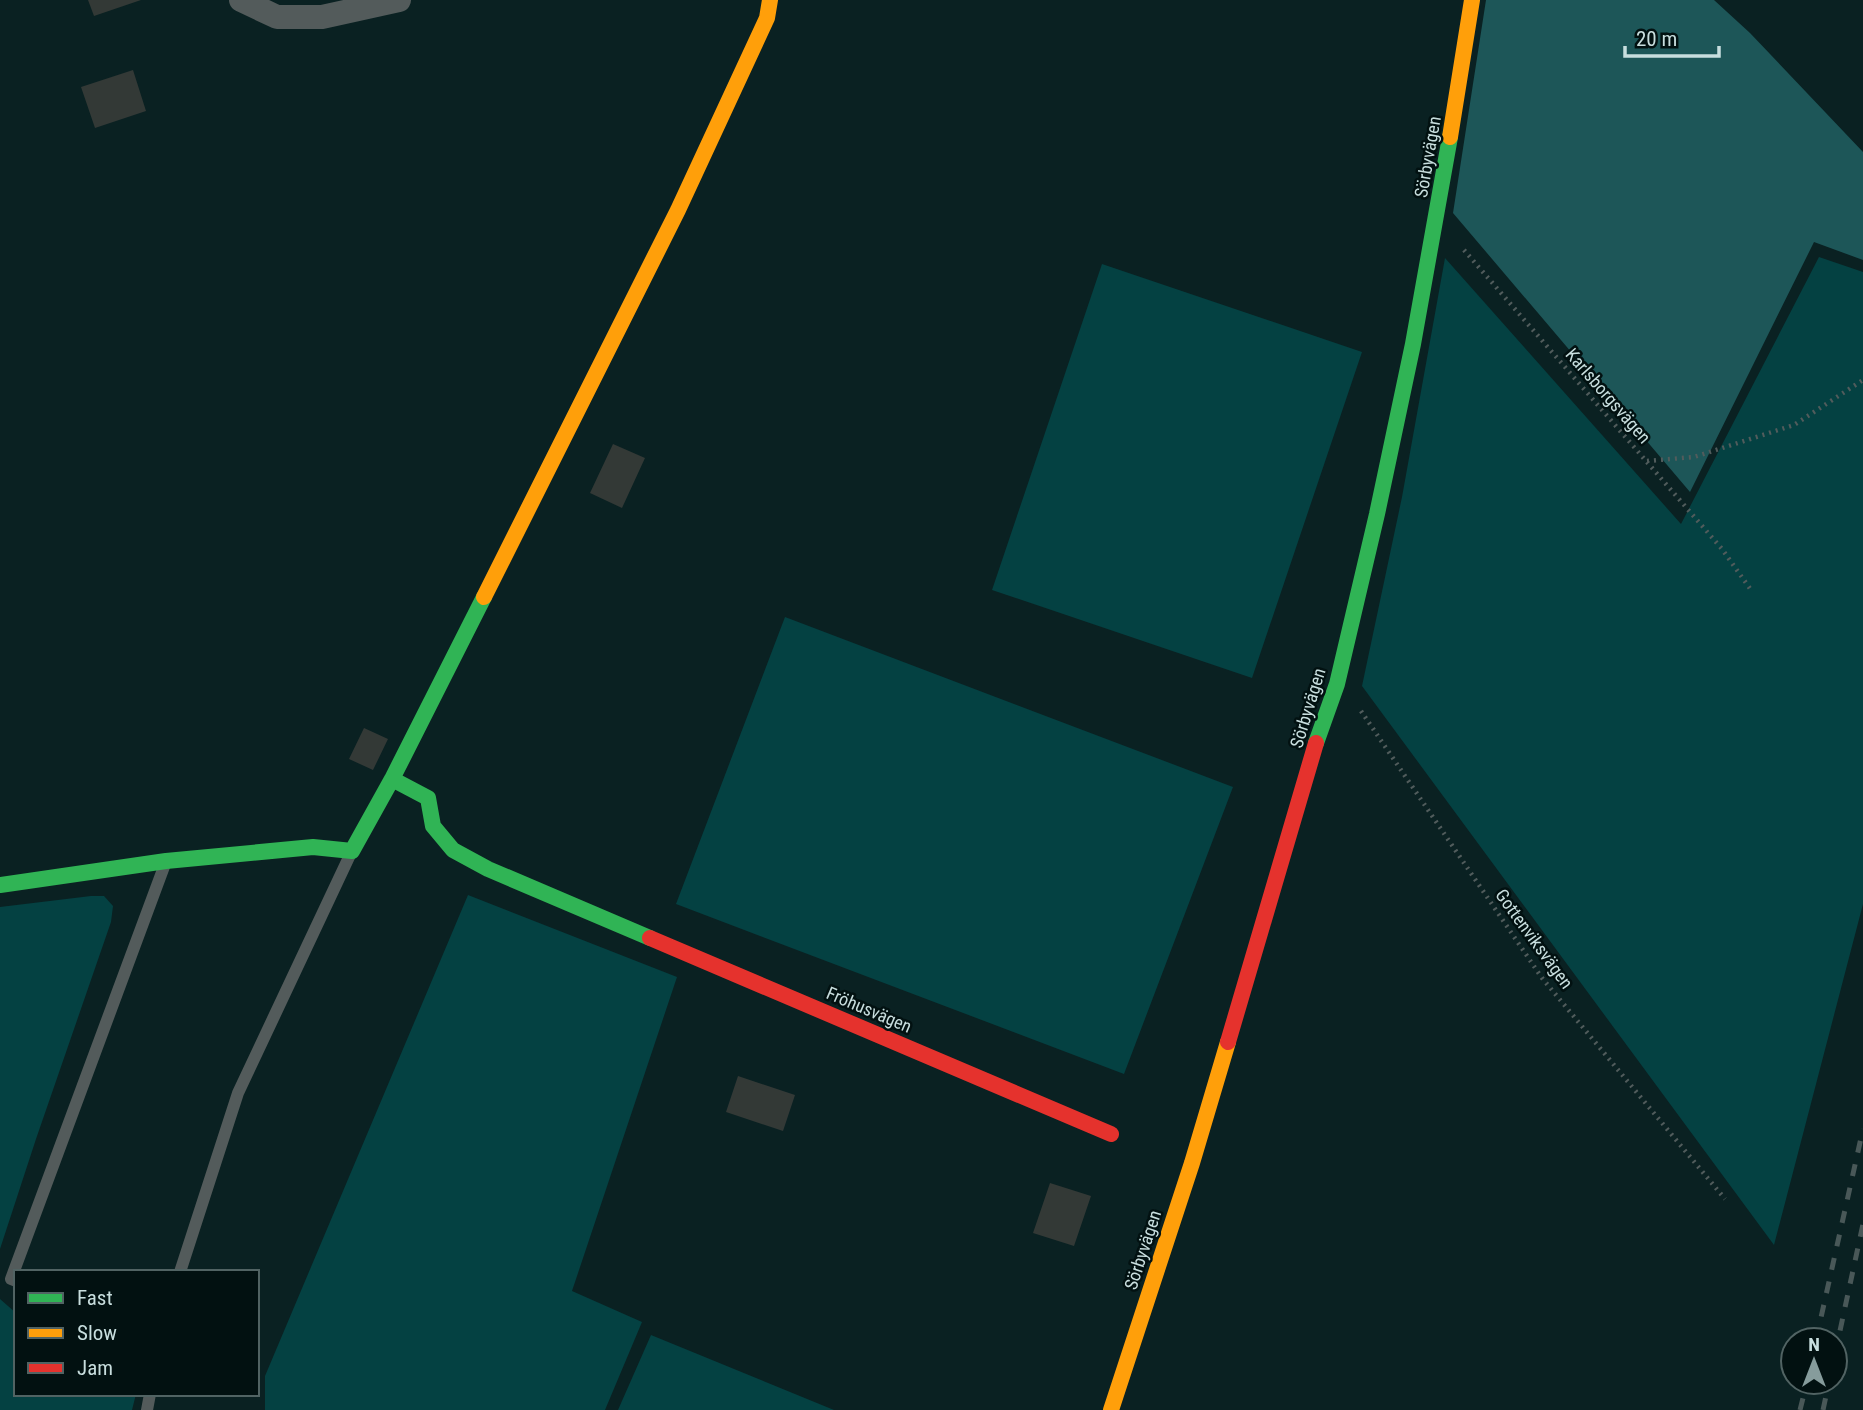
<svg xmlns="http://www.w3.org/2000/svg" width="1863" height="1410" font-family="'Roboto Condensed',sans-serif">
<rect width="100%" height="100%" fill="#0a2122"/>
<path fill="#044142" d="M1819,257L1863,272V904L1774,1245L1362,686L1402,497L1445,258L1681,524Z
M1102,264L1362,352L1252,678L992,590Z
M785,617L1233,787L1124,1074L676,904Z
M468,895L677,977L572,1291L642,1322L605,1410H265V1376Z
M91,896H104L113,906L111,922L36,1139L0,1249V907Z
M0,1299L16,1313V1394H136L132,1410H0Z
M651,1335L834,1410H618Z"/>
<path fill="#1d5658" d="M1486,0H1714L1750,33L1863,152V260L1814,242L1690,492L1453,213Z"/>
<path fill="#333936" d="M88,0H141L94,16Z
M133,70L146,111L95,128L81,87Z
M613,444L645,458L622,508L590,493Z
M364,728L388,739L373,770L349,759Z
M738,1076L795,1095L783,1131L726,1112Z
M1050,1183L1091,1196L1074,1246L1033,1233Z"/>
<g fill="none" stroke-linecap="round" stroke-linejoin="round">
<path stroke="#515c5c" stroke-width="4.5" stroke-dasharray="2 5" stroke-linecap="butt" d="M1464,250L1722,549L1751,590
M1647,461L1694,457L1794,425L1863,380
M1361,711L1542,978L1725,1199"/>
<path stroke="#535b5b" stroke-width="12" d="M180,1272L238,1093L350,855
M16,1281L11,1279L165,864
M147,1410L150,1394"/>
<path stroke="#535b5b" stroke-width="24" d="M241,0L277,17H322L399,0"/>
<path stroke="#30b455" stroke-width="16" d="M1316,743L1337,684L1377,514L1413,344L1450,137
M392,779L428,798L433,826L453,850L488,869L650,938
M0,885L166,861L313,847L352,851L392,779L484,597"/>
<path stroke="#ff9f0a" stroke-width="16" d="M1450,137L1472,0
M484,597L678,210L767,18L770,0
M1111,1410L1192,1163L1228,1042"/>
<path stroke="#e5322d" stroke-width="16" d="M650,938L1111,1134
M1228,1042L1316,743"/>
<path stroke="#495858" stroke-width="5" stroke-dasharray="12 12" stroke-linecap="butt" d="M1816,1340L1863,1129
M1835,1354L1863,1224
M1800,1410L1807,1382
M1823,1410L1829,1382"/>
</g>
<g text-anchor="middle" stroke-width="5" stroke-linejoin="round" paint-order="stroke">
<g font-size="18" fill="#c8dede" stroke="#021111">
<text transform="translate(1428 157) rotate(-80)" y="6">Sörbyvägen</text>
<text transform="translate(1608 396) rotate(49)" y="6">Karlsborgsvägen</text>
<text transform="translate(1308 708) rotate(-73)" y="6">Sörbyvägen</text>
<text transform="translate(1534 939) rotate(54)" y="6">Gottenviksvägen</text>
<text transform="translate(869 1010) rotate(23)" y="6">Fröhusvägen</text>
<text transform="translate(1143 1250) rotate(-72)" y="6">Sörbyvägen</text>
</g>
</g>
<rect x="14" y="1270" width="245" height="126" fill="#021111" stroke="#516363" stroke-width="2"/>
<rect x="28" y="1293" width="35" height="10" fill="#30b455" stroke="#516363" stroke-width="2"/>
<text x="77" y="1305" font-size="21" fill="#c8dede">Fast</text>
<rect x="28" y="1328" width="35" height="10" fill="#ff9f0a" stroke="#516363" stroke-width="2"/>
<text x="77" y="1340" font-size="21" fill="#c8dede">Slow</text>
<rect x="28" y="1363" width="35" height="10" fill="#e5322d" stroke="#516363" stroke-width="2"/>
<text x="77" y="1375" font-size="21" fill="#c8dede">Jam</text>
<g transform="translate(1814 1361)"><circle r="33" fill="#021111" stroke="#516363" stroke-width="2"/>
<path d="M0-5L12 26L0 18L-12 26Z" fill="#869c9c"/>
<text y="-10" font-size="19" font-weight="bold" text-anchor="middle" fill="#c8dede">N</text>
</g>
<path d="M1625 46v10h94v-10" fill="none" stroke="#c8dede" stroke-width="3.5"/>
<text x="1636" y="46" font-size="21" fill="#c8dede" stroke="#021111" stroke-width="5" paint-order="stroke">20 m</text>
</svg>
